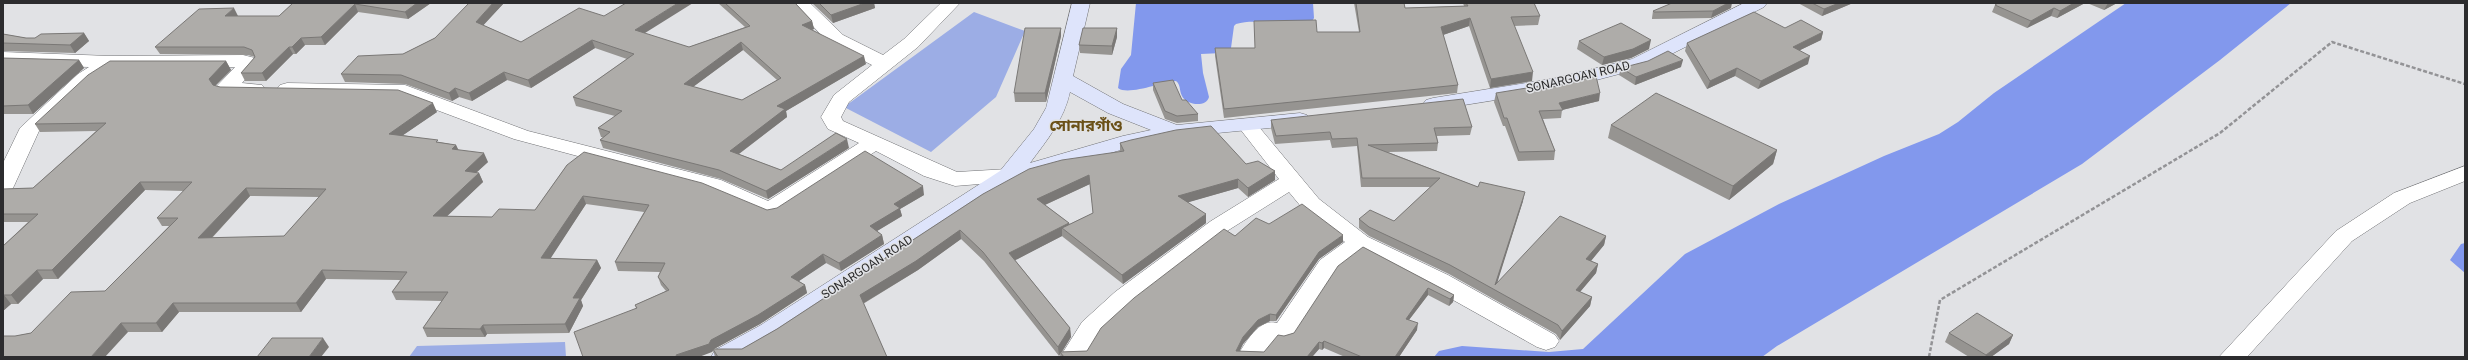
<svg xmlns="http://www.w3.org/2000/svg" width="2468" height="360" font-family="Roboto,'Noto Sans Bengali',sans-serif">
<rect width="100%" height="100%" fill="#e1e2e5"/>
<path fill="#9cade5" d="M974,12L1025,31L996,97L931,152L844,107Z
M565,342L566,357H409L417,346Z"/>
<path fill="#8298ed" d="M1136,3H1313L1314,18L1311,23C1286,30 1262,17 1236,24L1234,26L1231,48L1222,53L1201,54L1203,73L1209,97C1206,108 1186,105 1182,96C1179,90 1181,85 1176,81C1162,82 1128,96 1118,88L1121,69L1131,55Z
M2126,3H2291L2220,60L2082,164L1777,346L1762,357H1434L1439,351L1462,346L1549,352L1583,349L1685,254L1779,204L1884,156L1939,134L1958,122L1994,93Z
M2465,243V273L2450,260L2461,244Z"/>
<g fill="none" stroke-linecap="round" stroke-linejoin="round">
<defs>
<path id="street" d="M791,3H810L843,35L883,55L904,39L941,3H960L918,47L849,102L841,117L843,121L957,172L1008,169L1016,171L1019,176L1016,181L955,186L924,176L876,151L778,215L770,217L705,190L514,139L402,97L287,95L280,93L277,89L280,85L287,83L405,85L528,131L721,180L768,201L859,143L828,129L821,117L834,95L872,65L829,43Z
M3,52L110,56L243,55L255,58L258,65L242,83L262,85L265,89L262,93L255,95L218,92L215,88L235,67L114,68L92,82L39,131L14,186L11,191L3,193V163L20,128L78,74L89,67L3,64Z
M1247,119L1254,121L1319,199L1368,237L1448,275L1555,335L1559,341L1555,347L1546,350L1537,347L1430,287L1362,252L1336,272L1292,339L1283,342L1277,340L1264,357H1237C1245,343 1259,318 1277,323L1320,260L1345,242L1303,209L1289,192L1227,231L1133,304L1100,334L1086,357H1060L1082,322L1115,292L1211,221L1279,179L1237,125L1240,121Z
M2465,166V181L2410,203L2352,241L2247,357H2219L2336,231L2394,193Z"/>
<path id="secondary" d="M1072,3H1090L1073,76L1123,104L1177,125L1300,113L1307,115L1310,119L1307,123L1300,125L1176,137L1134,146L1016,181L779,337L744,357H711L715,350L761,325L1000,171L1034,129L1046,108ZM1070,92L1108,113L1151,130L1123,136L1030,163C1047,140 1064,120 1070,92Z
M1744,3H1767L1764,7L1646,67L1558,90L1433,110L1426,108L1423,104L1426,100L1433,98L1557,78L1632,59Z"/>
</defs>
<use href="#street" stroke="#717275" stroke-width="1"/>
<use href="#secondary" stroke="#717275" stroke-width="1"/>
<path stroke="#939396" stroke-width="2.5" stroke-dasharray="4 2" stroke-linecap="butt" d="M1929,357L1940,300L2220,133L2332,42L2465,84"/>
<use href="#street" fill="#fff" fill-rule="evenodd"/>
<use href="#secondary" fill="#dee4fb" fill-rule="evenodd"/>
</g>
<path fill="#969491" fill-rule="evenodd" d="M293,3H431L408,19L358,12L325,45H305L296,54H293L266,81H245L241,73L255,57L248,55L160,54L155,47L238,16H279Z
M504,3L483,25L521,42L645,34L689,47L745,27L718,3H795L812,21L814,29L812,30L866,64L786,111L787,117L739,154L781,170L849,148L768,199L721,179L603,148L600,140L603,137H601L598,128L615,116L576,106L573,97L627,59L595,48L531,88L507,80L472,101L459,97L452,101L405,84L345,82L341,74L403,54ZM743,50L777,80L742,100L693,87Z
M812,3H874L875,8L833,23Z
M1354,3H1404L1405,8L1464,6L1463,3H1534L1540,16L1538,25L1514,26L1532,81L1490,88L1469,26L1443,35L1458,85L1457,93L1224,118L1215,56V48H1255L1317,32H1359Z
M1798,3H1853L1822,16Z
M1995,3H2085L2057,18L2051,16L2027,28L1992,12L1995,5L1997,4Z
M2087,3H2117L2104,10Z
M1731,8L1711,18L1652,19V18L1653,11Z
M1061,28V36L1046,102H1015L1014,93Z
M1117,28V37L1112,55L1080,53L1079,45Z
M1785,28L1823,32L1821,40L1800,50L1808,64L1758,89L1735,76L1707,89L1685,51L1687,43Z
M84,33L89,41L75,53L3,51V34L26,38H35Z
M1579,41L1649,49L1631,58L1602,65L1577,49Z
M3,58L79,60L84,68L33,114H3Z
M226,61L231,70L215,86L220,87L437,112L403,135L439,142L456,145L458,150L488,162L476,173H479L483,182L446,216L492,217L535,210L567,165L767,210L924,195L900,209L902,216L877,231L882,235L884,244L841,271L826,263L799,281L805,285L807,293L760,324L714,349H742L777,329L983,194L1120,152V143L1246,164L1275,171V180L1248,197L1238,188L1188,202L1206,223L1123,284L1063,237L1062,236L1015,260L1070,328L1071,337L1062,352L1087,351L1235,236L1269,224L1343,242L1319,259L1276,321H1270L1258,327L1243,344L1239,351L1264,352L1284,336L1294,333L1363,247L1454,295L1453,302L1449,306L1428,295L1409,320L1417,330L1399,357H1345L1324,348L1322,350L1319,349L1312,357H1061L1060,354L1059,356L984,261L961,239L918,270L863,304L887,357H715L713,350L712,352L636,308L635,305L666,291L661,285L658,277L660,272L618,271L615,262L644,212L586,204L550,258L597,260L601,268L581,300L583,306L569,333L487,334L485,337H427L423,328L442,301L396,300L392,292L400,280L326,279L301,312H179L162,332H128L15,336L31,333L105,291L169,226H162L157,218L184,191L145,190L58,279H43L18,304H11L3,311V246L28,222H3V189L33,188L96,131L40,132L35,124ZM1090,184L1093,213L1070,224L1045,205ZM250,196L319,197L284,236L212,238Z
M1681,67L1635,85L1619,75L1621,68Z
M1153,83L1182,100L1198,114V121L1177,123L1165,119L1153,90Z
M1540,90L1599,101L1562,110L1561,118L1543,119L1555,151L1554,160L1518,161L1505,126H1503L1494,102L1496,93Z
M1271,120L1472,127L1470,135L1437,136L1438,143L1437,151L1388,152L1478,187L1523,201L1497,282L1606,236L1604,245L1591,261L1598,264L1596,273L1580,292L1592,297L1590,306L1560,340L1556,334L1449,274L1369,236L1359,228V219L1394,221L1431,187H1361L1357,146L1332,148L1330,140L1275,144L1271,128Z
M1611,125L1777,150L1773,164L1729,200L1608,138Z
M1949,333L2013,335L2009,344L1991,357H1969L1945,342Z"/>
<path fill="#7a7876" d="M417,3H431L408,19L405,12Z
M493,3H504L479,30L476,22Z
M678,3H693L637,38L635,30Z
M865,3H874L875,8L833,23L831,15Z
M1728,3H1732L1731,8L1711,18L1713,11Z
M1839,3H1853L1822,16L1824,9Z
M2074,3H2085L2057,18L2060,11Z
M2108,3H2117L2104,10Z
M355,4L358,12L325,45L321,37Z
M234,8L238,16H225Z
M2054,8L2051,16L2027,28L2031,21Z
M1470,18L1469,26L1440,36L1441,27Z
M812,21L814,29L804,33L802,25Z
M1061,28V36L1046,102L1045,93Z
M1117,28V37L1112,55V46Z
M1823,32L1821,40L1790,55L1793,47Z
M84,33L89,41L75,53L70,45Z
M301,38L305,45L296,54L292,47Z
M592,40L595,48L531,88L528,80Z
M1651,40L1649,49L1631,58L1602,65L1604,57Z
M741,42L743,50L686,92L684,84Z
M289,47L293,54L266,81L262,73Z
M864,56L866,64L786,111L787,117L732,159L730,151L777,106Z
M1810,56L1808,64L1758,89L1761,81Z
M79,60L84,68L33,114L28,105Z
M1683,60L1681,67L1635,85L1636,77Z
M226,61L231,70L214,87L209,79Z
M1737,68L1735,76L1707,89L1710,81Z
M504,72L507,80L472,101L469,93Z
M1533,72L1532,81L1490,88L1491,79Z
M455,88L459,97L452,101L449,93Z
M1600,93L1599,101L1562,110L1559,103Z
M433,103L437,112L393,142L389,134Z
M847,139L849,148L768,199L766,191Z
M456,145L460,153L452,149Z
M1777,150L1773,164L1729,200L1733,186Z
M484,153L488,162L468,180L465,171Z
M1275,171V180L1248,197V188Z
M479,173L483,182L438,225L433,216Z
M1089,175L1090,184L1038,208L1037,199Z
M1238,179V188L1179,205L1178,196Z
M140,182L145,190L58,279L52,270Z
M923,186L924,195L900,209L902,216L872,234L870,226L894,204Z
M246,188L250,196L203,247L198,238Z
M1525,192L1523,201L1495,290V285Z
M583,196L586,204L545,267L541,258Z
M1206,214V223L1123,284L1122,275Z
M1069,223L1070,232L1062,228V236L1010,263L1009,253Z
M960,230L961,239L918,270L862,304L860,295Z
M882,235L884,244L841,271L839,263Z
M1343,235V242L1319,259L1276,321V315L1319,252Z
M1606,236L1604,245L1585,268L1586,259Z
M823,254L826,263L793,285L791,277Z
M597,260L601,268L581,300L583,306L569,333L565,324L573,298Z
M1598,264L1596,273L1574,299L1576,290Z
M37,270L43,279L18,304L11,295Z
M322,270L326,279L301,312L296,303Z
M805,285L807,293L760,324L714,349L712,352L699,357H677L676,355L711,340Z
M1428,288V295L1405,325L1406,319Z
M4,295L11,304L3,311V296Z
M1454,295L1453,302L1449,306L1450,299Z
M1592,297L1590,306L1560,340L1562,331Z
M173,303L179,312L162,332L156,323Z
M1270,314V321L1258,327L1243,344L1237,357L1236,351L1243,337L1258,320Z
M121,323L128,332L105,357H91Z
M1418,323L1417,330L1399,357H1395Z
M483,325L487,334L485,337L480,329Z
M1070,328L1071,337L1061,353L1060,352V354L1059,356L1058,347Z
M2013,335L2009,344L1991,357H1985L1986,355Z
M323,338L329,347L321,357H309Z
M1324,341V348L1322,350V343Z
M1319,342V349L1312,357H1307Z"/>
<path fill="#aeaca9" stroke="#7a7876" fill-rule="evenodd" d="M293,3H417L405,12L355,4L321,37L301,38L292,47H289L262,73H241L255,57L252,50L244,47H155L199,9L234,8L225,16H279Z
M469,3H493L476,22L521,42L579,8L604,16L626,3H678L635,30L689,47L750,26L725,3H795L812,21L802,25L864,56L777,106L785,109L730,151L781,170L836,133L847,139L766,191L719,170L600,140L610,132L598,128L622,111L573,97L634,54L592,40L528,80L504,72L469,93L455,88L449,93L401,75L341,74L358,56L403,54L435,38ZM741,42L781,78L742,100L684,84Z
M819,3H865L831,15Z
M1356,3H1404L1405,8L1468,6L1466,3H1534L1540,16L1511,17L1533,72L1491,79L1470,18L1441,27L1458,85L1224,109L1215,48H1255L1254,21L1316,20L1317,32H1360Z
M1672,3H1728L1713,11L1654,12L1653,11Z
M1812,3H1839L1824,9Z
M1998,3H2074L2060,11L2054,8L2031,21L1995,5Z
M1754,12L1785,28L1801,20L1823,32L1793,47L1810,56L1761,81L1737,68L1710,81L1687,43Z
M1621,23L1651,40L1633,49L1604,57L1579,41Z
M1025,28H1061L1045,93H1014Z
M1083,28H1117L1112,46L1079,45Z
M84,33L70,45L3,43V34L26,38H35L41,34Z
M1668,51L1683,60L1636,77L1621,68L1648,61Z
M3,58L79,60L28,105L3,106Z
M110,61H226L209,79L213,85L220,87L398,90L433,103L389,134L438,140L436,142L456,145L452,149L484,153L465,171L479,173L433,216L492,217L499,209L535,210L567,165L584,152L702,183L767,210L777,208L865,151L923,186L894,204L900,208L870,226L882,235L839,263L823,254L791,277L805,285L758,315L711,340L709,344L676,355L677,357H583L574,332L637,308L635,305L669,290L658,277L665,263L615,262L649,205L583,196L541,258L597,260L573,298H580L565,324L483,325L480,329L423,328L448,292H392L407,272L322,270L296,303H173L156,323H121L91,357H3V336H15L31,333L71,292L105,291L178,218H157L192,182H140L52,270H37L11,295H4L3,296V246L38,214H3V189L33,188L106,123L35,124L88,75ZM246,188L326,189L284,236L198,238Z
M1596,76L1600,93L1559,103L1563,110L1539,111L1555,151L1519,152L1507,118H1504L1496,93L1539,86L1540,90Z
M1173,80L1182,100H1186L1198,114L1177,116L1165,111L1153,83Z
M1656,93L1777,150L1733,186L1611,125Z
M1463,99L1472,127L1434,128L1438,143L1368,145L1478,187L1480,182L1525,192L1495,285L1560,216L1606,236L1586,259L1598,264L1576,290L1592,297L1562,331L1558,325L1450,265L1369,227L1359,219L1370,210L1394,221L1440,178H1362L1357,138L1332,139L1330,132L1276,136L1271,120Z
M1211,126L1246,164L1258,161L1275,171L1248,188L1238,179L1178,196L1206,214L1122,275L1062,228L1093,213L1089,175L1037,199L1069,223L1009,253L1070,328L1058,347L983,252L960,230L916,261L860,295L887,357H718L713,349H742L777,329L983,194L1029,169L1062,160L1124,151L1120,143L1131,140L1176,130Z
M1302,204L1343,235L1319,252L1276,315L1270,314L1258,320L1243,337L1236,351L1264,352L1278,335L1284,336L1294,333L1338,266L1363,247L1454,295L1450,299L1428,288L1406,319L1418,323L1395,357H1362L1324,341L1322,343L1319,342L1307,357H1064L1060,352L1087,351L1101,328L1134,298L1224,229L1235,236L1256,218L1269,224Z
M1977,313L2013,335L1986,355L1949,333Z
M272,338H323L309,357H257Z"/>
<g text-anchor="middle" stroke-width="3" stroke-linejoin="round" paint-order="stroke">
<g font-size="12" fill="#2c2c2e" stroke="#e1e2e5">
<text transform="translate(1578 77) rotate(-13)" y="4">SONARGOAN ROAD</text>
<text transform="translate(867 267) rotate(-33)" y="4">SONARGOAN ROAD</text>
</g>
<g font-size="16" font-weight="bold" fill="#6a5017" stroke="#e1e2e5">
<text x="1086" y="131">সোনারগাঁও</text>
</g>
</g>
<rect width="2468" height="360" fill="none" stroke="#2c2c2e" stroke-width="8"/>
</svg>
